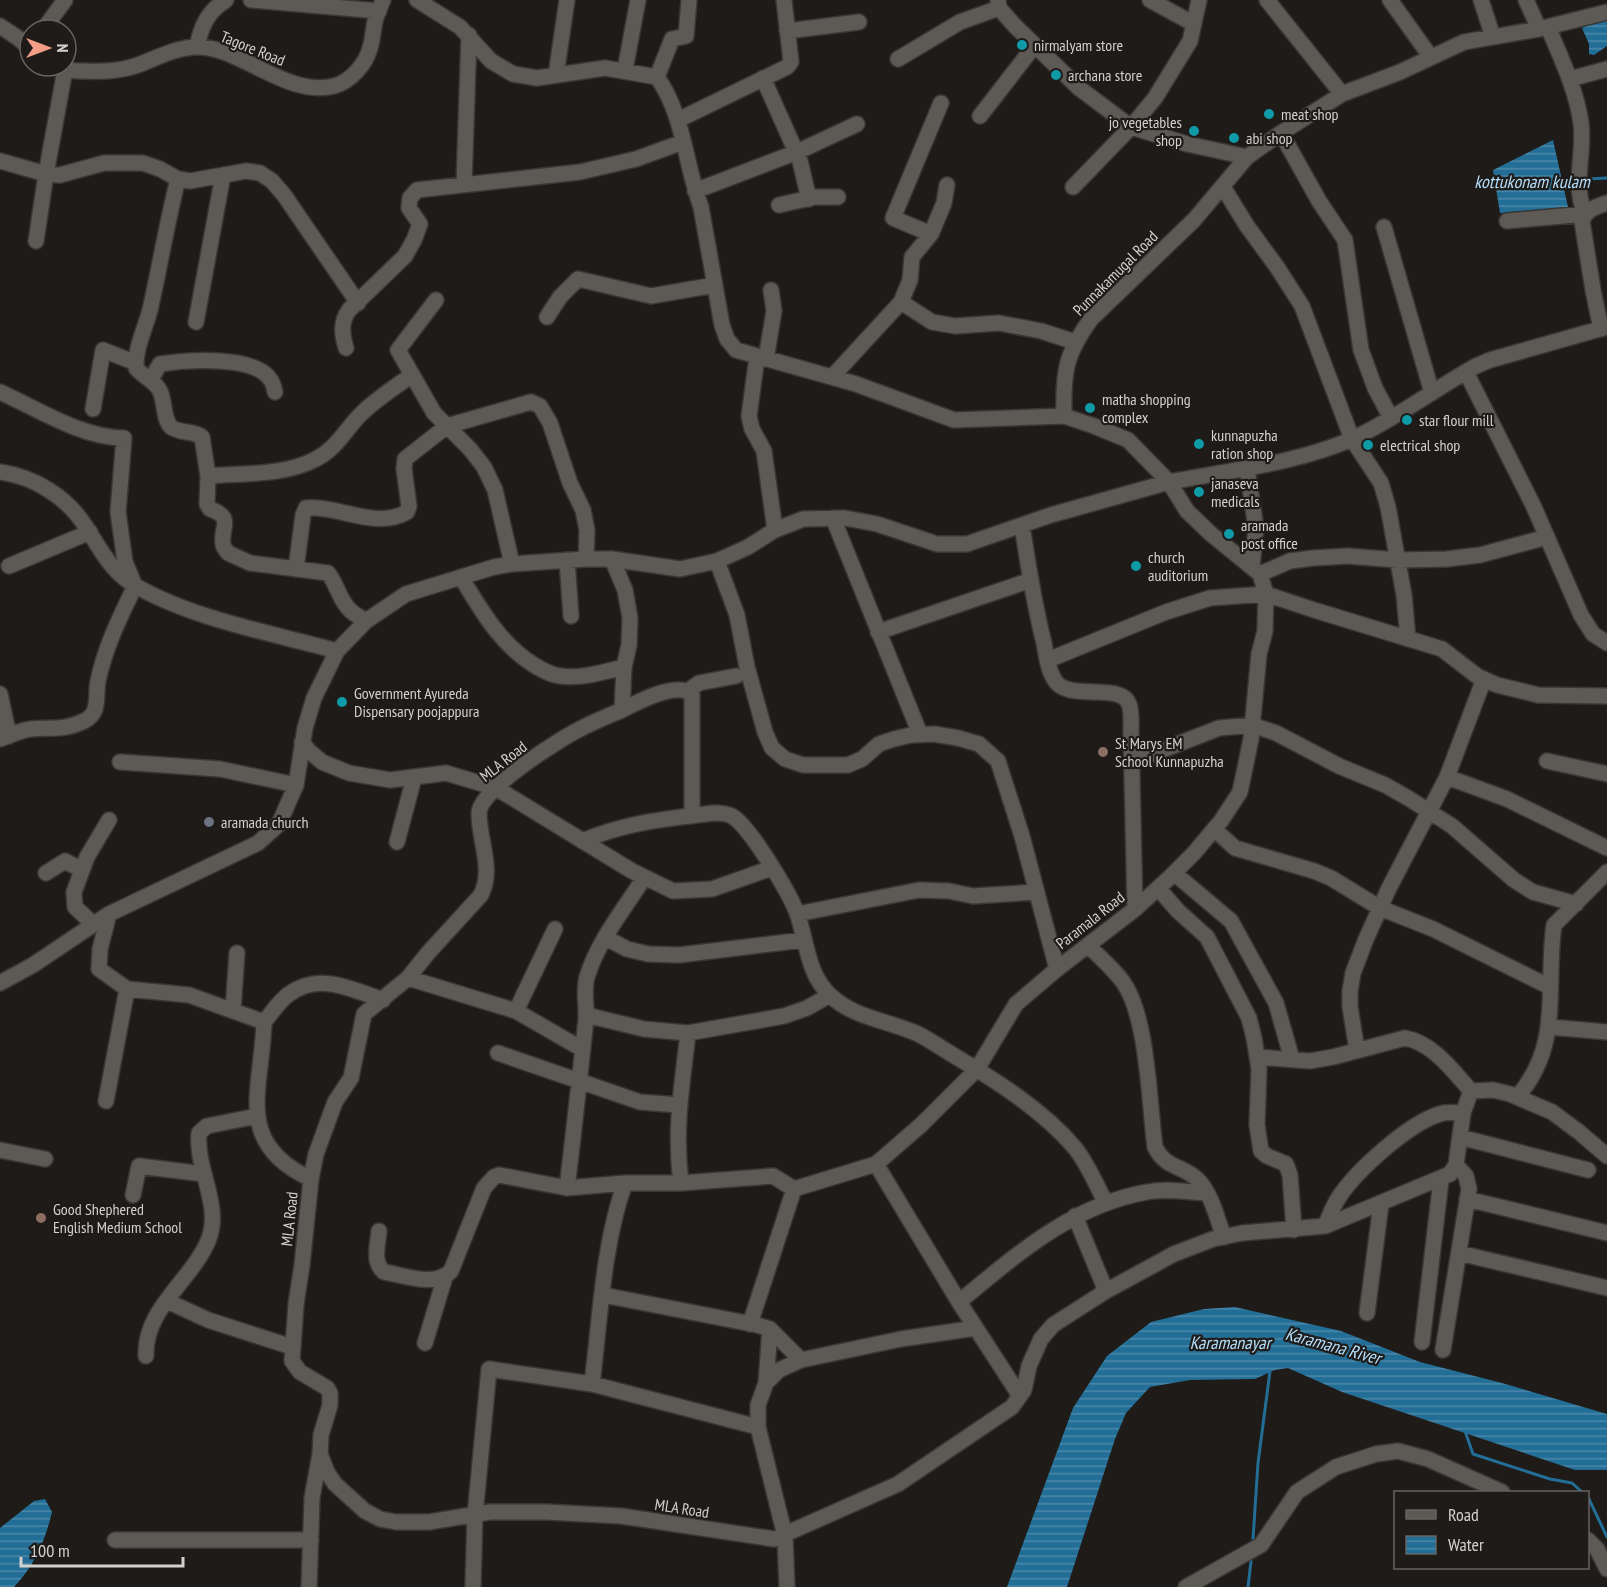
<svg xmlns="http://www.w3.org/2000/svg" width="1607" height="1587" font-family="'PT Sans Narrow',sans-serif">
<defs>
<pattern id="water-rules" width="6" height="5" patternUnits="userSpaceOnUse" patternTransform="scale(1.5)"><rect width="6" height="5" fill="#236e97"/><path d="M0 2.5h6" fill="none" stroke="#4c88a9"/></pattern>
</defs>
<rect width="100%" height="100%" fill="#1e1b18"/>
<path fill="url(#water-rules)" d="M1607,16V46L1594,55L1589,54V44L1582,28Z
M1553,140L1568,207L1500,213L1493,170Z
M1235,1307L1341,1331L1420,1362L1502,1383L1607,1414V1470H1575L1342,1392L1288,1368L1275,1370L1255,1379L1190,1380L1150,1387L1126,1413L1115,1439L1067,1587H1007L1073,1408L1107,1356L1151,1322L1204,1309Z
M45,1499L52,1512C45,1541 35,1565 14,1587H0V1528L34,1501Z"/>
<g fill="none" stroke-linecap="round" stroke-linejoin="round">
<path stroke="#236e97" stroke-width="3" d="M1588,179L1607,178
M1560,180H1570
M1465,1431L1473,1454L1550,1479L1572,1483L1582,1492
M1588,1497L1607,1537
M1253,1539L1258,1463L1270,1371
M1248,1587L1251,1561"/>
<defs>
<path id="minor" d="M251,0L379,11
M417,0L460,27L491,61L513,74L537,78L605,68L657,77C684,115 685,164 701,207L722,325L727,339L736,350L856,384L954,420L1064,416
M998,0L999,8L1015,26L1079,88L1131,127L1187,144L1247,157
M1150,0L1194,24
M1267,0L1342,94
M1390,0L1430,56
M1481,0L1493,37
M1526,0L1539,29
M1607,12L1539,29L1464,42L1400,72L1342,94L1281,133L1247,157L1194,220L1091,319C1065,355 1063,372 1064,416L1094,426L1128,440L1169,482C1227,471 1298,463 1352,439C1396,419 1434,389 1476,366L1490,360L1607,327
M0,26L18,38L30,48
M43,30L65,0
M787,31L859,22
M197,47C201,26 208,11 226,0
M898,59L960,22L999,8
M59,66C67,71 75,71 85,71C102,72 119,71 135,66C155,59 174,48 195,47C237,44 286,98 334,86C350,82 366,64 370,48C373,39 373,30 375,21C377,14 380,7 383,0
M625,70L638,0
M556,75L567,0
M657,77L672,39L686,36L689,0
M763,78L800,161L809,199
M1570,79L1607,69
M980,116L1035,45
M678,120L787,67L791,62L784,0
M1281,133L1319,201L1345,240L1361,350L1375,388L1391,418
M0,161L46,174L60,175L104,163H143L160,169L178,179L190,181L246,171L260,173L272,181L284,195L358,303
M178,179C167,222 160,266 150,310C145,329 135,348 136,368C143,377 155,380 160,391C165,401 163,419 171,427C181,434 193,430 202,437L208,476L207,504L210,509C235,518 220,527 223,544C223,547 226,550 228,553L250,563L328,573C337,584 339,599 349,609C353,614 360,617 366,621
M464,184L469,35
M1073,187L1131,127L1155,98L1190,41L1199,0
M1223,187L1247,226L1277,267L1302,306L1352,439L1381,483L1388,507L1404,595L1408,639
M695,191L797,152L857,124
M779,205L815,197H838
M1507,221L1585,214C1572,184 1585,153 1581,123C1576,89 1561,58 1548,27
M1384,227L1432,393
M931,234L893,218L941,103
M36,241L46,174L65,70
M436,300L398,350L434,413L470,449L484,467L495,490L512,564
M901,302L932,322L955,326L999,323L1041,331L1075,342
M547,317L560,297L578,279L651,296L715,285
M196,322L223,175
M1601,329L1593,290L1582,221C1586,209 1596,207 1607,203
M346,348C342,334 340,323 349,310L405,256L414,240L420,224L409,208L410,198L417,190L580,172L636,159L683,142
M757,357L749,416L752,429L764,451L775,530
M766,359L774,311L771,290
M1466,372L1533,505L1581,615L1593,634L1607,643
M832,377L901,302L910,280L912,257L931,234L944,203L947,185
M151,379L160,364C185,360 254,355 270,379C273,382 274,388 275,392
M0,392C38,409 82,438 124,438L118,512L125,562L135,586C120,617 105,647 98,681C95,696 101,713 84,721C63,731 53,727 31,729C20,730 10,736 0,739
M93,409L103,350L136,363
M1247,468L1256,528L1252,567
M0,472C35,477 67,497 86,527C101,550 111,572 136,586C193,619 272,633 337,651
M208,476C243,473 284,476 316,459C336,449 346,429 361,414C376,399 395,387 412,375
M833,518L920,734
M1022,525C1028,565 1034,604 1044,643C1046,655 1048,669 1054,679C1066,703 1120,681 1129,704C1132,712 1131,724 1131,732L1135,909
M612,559L625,590L630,618L629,645L624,667L622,710C608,716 593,722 580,729C558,740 479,790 479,813C479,841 494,869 481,895L428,953L408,978L364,1014L351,1078L335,1102L316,1154L311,1179L302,1265L296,1304L292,1361L300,1372L327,1388L330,1393V1405L321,1435L320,1454L327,1472L335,1484L365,1511L380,1519L396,1522H429L490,1512H546L621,1516L774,1539L898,1484L1012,1407L1024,1390L1029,1366L1041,1339L1053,1325L1106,1291L1174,1254L1213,1239L1242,1233L1325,1226L1450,1174L1456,1165L1463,1113L1471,1091L1493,1090L1510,1094L1552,1112L1579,1132L1607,1156
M567,560L571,616
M717,561L737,615L747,667L765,732L772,748L785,759L803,765H848L862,759L879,744L894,739L911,735L934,734L958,738L979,744L998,761L1022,836L1057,969
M9,566L90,532
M296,569L303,515L306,508C338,505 376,530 407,512L409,506L404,469L405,459L447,426L531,402L540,406L550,423L570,483L583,510L587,530L586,559
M1260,574L1290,561L1313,558L1348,556L1398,560L1447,559L1480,555L1547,537
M461,577C481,610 500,644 534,665C542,670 551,675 560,676C581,679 603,672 624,667
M878,632L1031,580
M1048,660L1166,612L1210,598L1266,594L1314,610L1442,649L1477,676L1497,685L1538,695L1607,696
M688,691L699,683L736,676
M0,694L9,736
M622,710C638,702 676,681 692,694V816
M302,742L309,751L322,762L349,773L390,780L446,773L496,788L632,871L673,891L712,889L772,868
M1547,761L1607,774
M120,762L220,769L296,785
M1132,762L1219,728L1252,725L1276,733L1339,766L1385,785L1408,798L1452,826L1514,880L1533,892L1576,904
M1447,777L1507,799L1607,848
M1214,829L1235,848L1314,871L1331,878L1380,908L1433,929L1550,987
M582,841C627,822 666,819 714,813C720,813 726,813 732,816C750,827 789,892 797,913C807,941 807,975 831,996C854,1018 890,1021 918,1034C930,1040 941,1048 953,1055C995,1080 1043,1110 1075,1148C1088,1164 1096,1185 1106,1203
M397,842L414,778
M46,873L65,861L82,870
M1174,873L1231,921L1276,1003L1292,1059
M1158,888L1178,911L1207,937L1249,1018L1254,1038L1259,1069L1257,1125L1261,1151L1267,1156L1286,1164L1290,1175L1294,1230
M109,914L100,949L99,969L127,989L189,995L264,1022C262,1090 233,1143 311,1179
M797,914L919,890L949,891L973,896L1037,892
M93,924L75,907L74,892L87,857L109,820
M606,938L627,949L648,954L679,955L803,940
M1088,945C1099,957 1113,968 1123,982C1148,1017 1149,1103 1155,1147C1166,1170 1185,1165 1199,1181C1212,1195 1217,1219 1224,1237
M408,978L516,1011L582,1049
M0,983L33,965L109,914L258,843L279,824L296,785L305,728L314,698L337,651L366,621L406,594L494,567L512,564L586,559H612L680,569L717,561L748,547L775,530L803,519L845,518L877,524L937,544H967L1051,515L1169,482L1187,511L1211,534L1260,574L1266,594L1265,631L1259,654L1251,739L1240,792L1221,821L1194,853L1167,880L1135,909L1057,969L1016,1004L977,1069L921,1125L876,1164L794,1189L750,1324
M233,1010L237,953
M516,1011L555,929
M586,1015L644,1029L688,1033L784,1016L807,1008L830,995
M264,1022C271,1014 279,1001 289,994C320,972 351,989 383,1000
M1550,1027L1607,1032
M1357,1050L1350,1007V991L1353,973L1366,939L1389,888L1447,777L1484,679
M498,1053L640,1102L679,1105
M1257,1057L1310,1061L1333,1057L1405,1038C1433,1043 1453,1071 1471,1091
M1518,1096C1563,1043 1545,988 1554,925L1607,872
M106,1101L127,989
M1460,1137L1588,1170
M0,1150L45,1159
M876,1164L959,1302L1020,1396
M681,1183C674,1130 682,1086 688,1033
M567,1188C574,1131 580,1075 586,1019C587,1005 583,991 587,977C598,941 624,909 644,878
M133,1195L139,1166L204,1174
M1467,1199L1607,1233
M1075,1216L1106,1291
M1325,1226C1329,1217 1333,1206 1339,1197C1357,1170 1409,1123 1440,1114C1447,1111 1455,1113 1463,1113
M379,1231C378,1245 372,1262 384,1272C404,1275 435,1288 451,1271L484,1188L494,1177L499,1175L567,1188L625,1183H681L773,1176L794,1189
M1459,1253L1607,1288
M603,1295L757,1325L770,1329L801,1360
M167,1301L208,1320L292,1347
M959,1302C1016,1255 1072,1205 1147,1192C1167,1188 1187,1192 1207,1193
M1367,1313L1381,1204
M1422,1342L1441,1180
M425,1343L445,1277
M1443,1350L1469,1189L1466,1176L1456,1165
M146,1356C144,1309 191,1281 208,1241C223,1207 195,1168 199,1133L207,1126L257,1116
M766,1383L770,1329
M592,1384C600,1320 603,1244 625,1183
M115,1540H311
M1588,1540L1597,1549L1607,1569
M309,1587L312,1498L320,1454
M473,1587L475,1515L489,1369L592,1384L758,1427
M787,1587L785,1536L758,1427V1405L766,1383L779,1370L801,1360L901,1339L976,1328
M1186,1587L1261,1545L1297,1492L1336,1467L1376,1454L1398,1451L1428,1459L1502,1492"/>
</defs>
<use href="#minor" stroke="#393735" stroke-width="18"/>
<use href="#minor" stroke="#5d5955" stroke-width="15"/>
</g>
<g fill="#0f9aa8" stroke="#1e1b18" stroke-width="2">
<circle cx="1022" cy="45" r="6"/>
<circle cx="1056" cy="75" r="6"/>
<circle cx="1269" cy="114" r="6"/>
<circle cx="1194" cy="131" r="6"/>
<circle cx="1234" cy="138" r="6"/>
<circle cx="1090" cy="408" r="6"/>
<circle cx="1407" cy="420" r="6"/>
<circle cx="1199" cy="444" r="6"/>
<circle cx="1368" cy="445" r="6"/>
<circle cx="1199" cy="492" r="6"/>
<circle cx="1229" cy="534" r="6"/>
<circle cx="1136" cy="566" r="6"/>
<circle cx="342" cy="702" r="6"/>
</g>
<g fill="#8d6e63" stroke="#1e1b18" stroke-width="2">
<circle cx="1103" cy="752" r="6"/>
<circle cx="41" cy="1218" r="6"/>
</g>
<circle fill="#6b7280" stroke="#1e1b18" stroke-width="2" cx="209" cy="822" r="6"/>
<g text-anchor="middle" stroke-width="4.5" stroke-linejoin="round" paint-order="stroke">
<g font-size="16" fill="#d3d1cf" stroke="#1e1b18" text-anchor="start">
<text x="1034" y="51">nirmalyam store</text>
<text x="1068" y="81">archana store</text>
<text x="1281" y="120">meat shop</text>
<text x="1182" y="128" text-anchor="end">jo vegetables<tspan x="1182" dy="18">shop</tspan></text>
<text x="1246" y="144">abi shop</text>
<text x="1102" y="405">matha shopping<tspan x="1102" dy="18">complex</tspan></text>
<text x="1419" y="426">star flour mill</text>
<text x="1211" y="441">kunnapuzha<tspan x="1211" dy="18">ration shop</tspan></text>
<text x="1380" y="451">electrical shop</text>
<text x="1211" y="489">janaseva<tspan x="1211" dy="18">medicals</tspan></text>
<text x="1241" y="531">aramada<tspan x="1241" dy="18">post office</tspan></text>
<text x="1148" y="563">church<tspan x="1148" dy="18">auditorium</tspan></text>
<text x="354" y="699">Government Ayureda<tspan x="354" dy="18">Dispensary poojappura</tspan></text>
<text x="1115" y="749">St Marys EM<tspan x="1115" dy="18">School Kunnapuzha</tspan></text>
<text x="221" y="828">aramada church</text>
<text x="53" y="1215">Good Shephered<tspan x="53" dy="18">English Medium School</tspan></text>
</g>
<g font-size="16" fill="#d3d1cf" stroke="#1e1b18">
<text transform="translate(253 48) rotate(22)" y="6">Tagore Road</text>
<text transform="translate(1115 273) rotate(-45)" y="6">Punnakamugal Road</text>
<text transform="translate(503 761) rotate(-38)" y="6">MLA Road</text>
<text transform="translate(1090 920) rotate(-38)" y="6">Paramala Road</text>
<text transform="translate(289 1219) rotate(-84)" y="6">MLA Road</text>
<text transform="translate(682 1508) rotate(9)" y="6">MLA Road</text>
</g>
<g font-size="18" font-style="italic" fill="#b3defb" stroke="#1e1b18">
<text x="1532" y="188">kottukonam kulam</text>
<text x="1230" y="1349">Karamanayar</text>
<text transform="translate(1333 1346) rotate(15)" y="6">Karamana River</text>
</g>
</g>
<rect x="1394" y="1491" width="195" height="78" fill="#1e1b18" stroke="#666461" stroke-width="1.5"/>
<rect x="1406" y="1510" width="30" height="9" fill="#5d5955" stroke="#666461" stroke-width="1.5"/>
<text x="1448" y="1521" font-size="18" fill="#d3d1cf">Road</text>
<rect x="1406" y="1536" width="30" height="18" fill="url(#water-rules)" stroke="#666461" stroke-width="1.5"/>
<text x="1448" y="1551" font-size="18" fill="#d3d1cf">Water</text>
<g transform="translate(48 48) rotate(90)"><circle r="28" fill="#1e1b18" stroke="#666461" stroke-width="1.5"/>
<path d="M0-4.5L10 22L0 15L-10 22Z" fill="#f49e87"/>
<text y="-9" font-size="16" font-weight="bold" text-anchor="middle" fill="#d3d1cf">N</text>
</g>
<path d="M21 1557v9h162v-9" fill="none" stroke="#d3d1cf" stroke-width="3"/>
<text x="30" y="1557" font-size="18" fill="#d3d1cf" stroke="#1e1b18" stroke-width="4.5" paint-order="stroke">100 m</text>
</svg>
